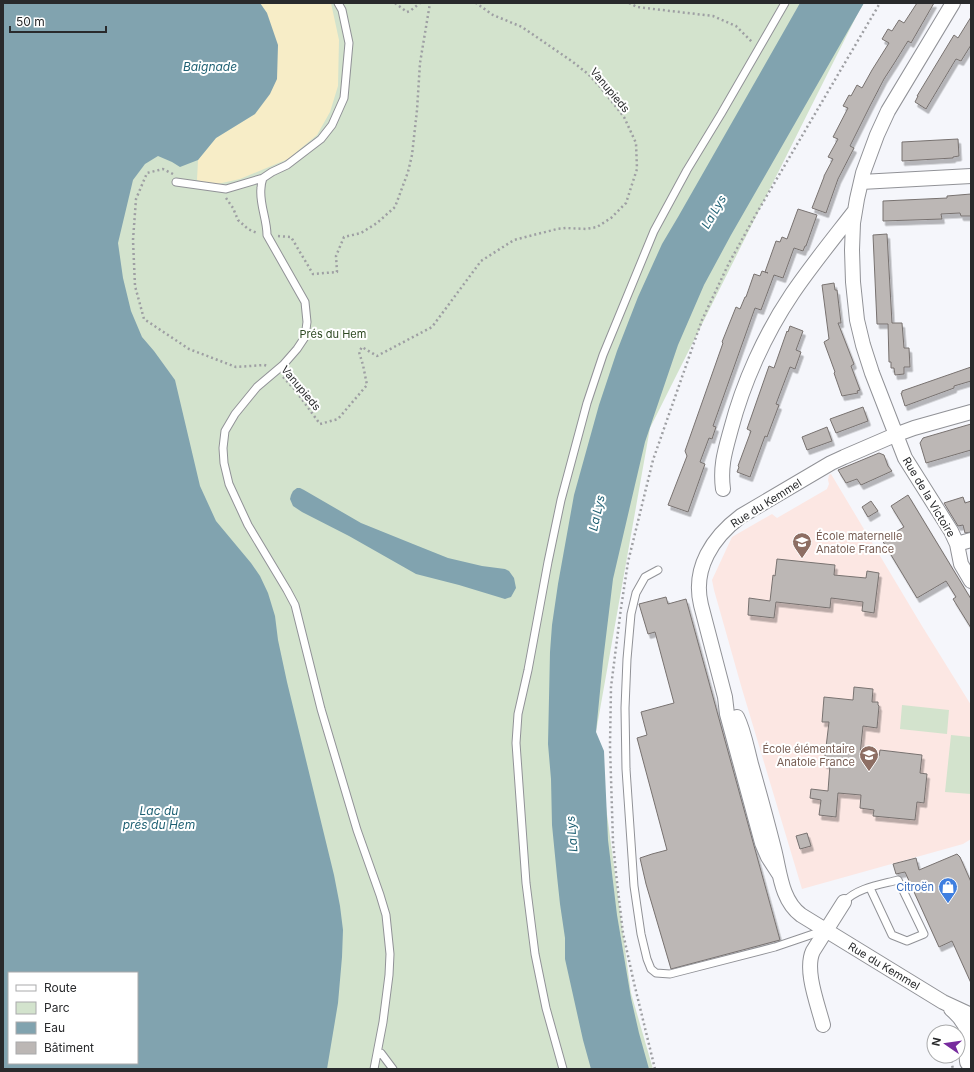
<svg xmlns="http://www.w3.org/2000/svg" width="974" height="1072" font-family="Inter,sans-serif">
<defs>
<filter id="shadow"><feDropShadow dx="2.5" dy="4.5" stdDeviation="0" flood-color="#0004"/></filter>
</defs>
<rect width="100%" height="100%" fill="#f5f6fb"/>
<path fill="#fce7e3" d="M831,474L922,626L971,705V839L963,844L802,889L742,689L714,590L712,580L732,537L772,514L777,518L827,489L829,484L828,480L829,475Z"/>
<path fill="#d3e3cd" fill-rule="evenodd" d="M3,3H864L859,11L650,428L596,732L631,993L653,1069H3ZM9,973H137V1063H9Z
M902,705L949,710L947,734L900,729Z
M951,735L971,737V794L945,792Z"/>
<path fill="#f7edc7" d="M260,3H331L339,40L338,86L330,112L317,135L288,159L240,179L213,185L197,180L198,160L216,138L255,114L267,13Z"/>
<path fill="#81a3af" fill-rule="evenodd" d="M3,3H260L267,13L278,45L277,79L270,94L255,114L216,138L198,160L180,167L172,162L158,156L145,164L133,180L118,243L123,278L131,311L142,337L154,351L175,380L200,486L216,521L251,563L260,576L268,593L275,616L278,640L287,682L334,875L340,906L343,930L342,957L338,1003L327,1069H3ZM9,973H137V1063H9Z
M800,3H864L731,235L704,285L678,345L645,442L613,579L603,661L596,732L604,751L608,840L617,915L631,998L639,1033L649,1069H591L583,1040L565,959V938L560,904L557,876L552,825L551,779L548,744L550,652L552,625L558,584L574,495L599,405L617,351L638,297L662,244L678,217Z
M297,488H300L304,490L361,523L413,544L448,558L482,566L505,569L509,571L514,578L516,588L511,597L505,599L459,585L416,574L349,536L302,512L293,506L290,499L291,495L293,491Z"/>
<path fill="#bcb7b5" stroke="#787270" filter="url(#shadow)" d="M917,3H934L911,43L908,41L895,62L884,79L870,106L850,146L854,148L838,179L826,213L812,208L824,177V176L833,159L828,157L838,139L833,137L848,108L843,106L849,95L851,96L857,85L862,88L872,70L889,43L882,39L888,29L892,31L899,20L904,23Z
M971,17V45L961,61L956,59L926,109L915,102L918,96H917L954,35L958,38Z
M958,139L959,156L953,157V158L902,161V142Z
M971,194V216H961L960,213L941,214L942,219L883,221V201L947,198V196Z
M798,209L817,215L806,246H805L803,251L794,248L783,278L774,275L761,310L755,308L713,426L716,427L712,439L709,438L700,462L705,464L688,512L668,505L687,456L685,451L723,343L722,342L736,307L740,309L745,297H746L754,274L760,276L762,271L768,273L765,272L776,241L780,242L782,237L787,239Z
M887,234L892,323H902L904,348H909L910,367H904V374L895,375L894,368H891V362H889L888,324H877L873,235Z
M834,283L835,290H837L841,323H838L854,364L851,366L860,390L857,391L858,393L842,396L834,373L835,372L824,342L829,339L822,285Z
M790,326L803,331L796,350L801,352L795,369L790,367L776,404L779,405L767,437L765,436L750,477L737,472L739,467L738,466L751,431L747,429L769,366L774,368L787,331L788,332Z
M971,367V381L954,386V388L905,406L901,393H902V391Z
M863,407L868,421L836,433L830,419Z
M971,424V450L926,463L920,443L923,438Z
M827,427L832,441L807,450L802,437Z
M879,453L884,455L888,466L892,471L861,485L857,479L846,483L838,470Z
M908,495L971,599V628L953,599L956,597L946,581L917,598L882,540L904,527L891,506Z
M963,497L965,503L971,501V532L965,533L963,525L958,526L944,503Z
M871,501L878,511L868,517L862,507Z
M777,559L835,565L834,575L866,578L867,571L879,573L874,613L862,611L863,602L831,598L830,608L776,602L774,618L748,615L749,598L770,601L773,575L775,576Z
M666,597L668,604L686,599L780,940L671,969L646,884L640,858L652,854L667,850L637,738L647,735L641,712L674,703L655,632L648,634L639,604Z
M854,687L873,689L872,702H878V705L879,706L877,728L863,726L860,755L879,756L880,750L922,755L920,773L927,774L924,803L917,802L915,820L873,816L874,810L860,808L861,795L838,793L836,817L819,815L821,800L810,798L811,789L828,791L830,764H824L829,722H822L824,697L853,700Z
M807,833L811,846L800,849L796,836Z
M957,854L960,857L971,882V983L952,941L939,947L905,872L896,874L893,864L916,858L919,870Z"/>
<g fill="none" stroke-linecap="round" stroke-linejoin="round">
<defs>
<path id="lane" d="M338,3L342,10L349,43L344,98L332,125L321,139L287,165L272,172L263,178C262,181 261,185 261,188C259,203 267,219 267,235L305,302L307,322L305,337L297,349L283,365L257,387L235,414L225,431L223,448L224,463L229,484L248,525L287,590L295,605L321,709L357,830L380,895L386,915L390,954L389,975L383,1022L374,1069
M176,182L226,189L263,178
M658,570L645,577L636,593L631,614L627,659L625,708L626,769L634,886L641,934L647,959L651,969L656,973L670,974L775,947L825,930
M844,902C857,888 879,885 898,880L924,934L907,941L892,935L870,888
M378,1053H381L393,1069
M563,1069L546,1008L535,954L526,883L516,743L518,714L528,670L548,562L561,500L587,403L603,355L654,231L687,170L721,114L785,3"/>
<path id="street" d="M953,3L888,111L877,135L863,173L857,199L853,223L852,250L853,282L857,320L863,345L872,373L905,458L951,531L957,544L961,564L971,581
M861,182L971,176
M723,489C720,466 725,451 731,429C743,383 765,334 792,294C811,266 833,239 854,212
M957,544L971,540
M737,717C744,731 747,749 751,764C759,792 767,821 774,849C780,872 781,900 801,915L943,1002L971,1015
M779,874L768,857L762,843L727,714L725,697L701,605C692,568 713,537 741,516L831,463L844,457L895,435L914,428L971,412
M951,1009C962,1018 968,1028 971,1042
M823,1025C818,1005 804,970 813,951L844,902"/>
<path id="primary" d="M971,1043L970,1051L971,1061"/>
</defs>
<use href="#lane" stroke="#919297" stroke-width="9"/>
<use href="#street" stroke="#919297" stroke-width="16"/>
<use href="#primary" stroke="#919297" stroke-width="24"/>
<path stroke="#9e9fa3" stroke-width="2.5" stroke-dasharray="2 3" stroke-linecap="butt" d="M395,3L407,12L410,11L420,3
M629,3L637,7L713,16L736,26L752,42
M173,174L163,169L147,173L136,199L133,240L135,286L144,319L189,349L236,367L264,365L268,366
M226,198L233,208L238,220L248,229L257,233
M278,236L291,237L313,274L337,272L336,256L344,237L361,233L377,223L395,207L408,172L412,155L417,110L420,63L430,3
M283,377L295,390L320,424L338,419L367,385L363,365L359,352L362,347L377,356L432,327L481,261L514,240L557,229L566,228L586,229L597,227L611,218L626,203L637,169L636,143L624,117L601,88L588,74L573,62L522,27L493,15L476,3
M950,1056L953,1069
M655,1069L634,983L623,933L616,873L613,842L610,746L611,687L621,608L628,562L653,460L702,320L729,263L755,216L880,3"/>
<use href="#lane" stroke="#fff" stroke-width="7"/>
<use href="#street" stroke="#fff" stroke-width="14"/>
<use href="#primary" stroke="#fff" stroke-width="22"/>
</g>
<defs>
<symbol id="school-pin" viewBox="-11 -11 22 30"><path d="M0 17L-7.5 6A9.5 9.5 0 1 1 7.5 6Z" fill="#8d6e63" stroke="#fff"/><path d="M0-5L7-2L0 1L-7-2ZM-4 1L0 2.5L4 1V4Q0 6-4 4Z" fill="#fff"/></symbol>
<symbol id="shop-pin" viewBox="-11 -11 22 30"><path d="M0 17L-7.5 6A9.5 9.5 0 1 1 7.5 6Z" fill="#3f7fe0" stroke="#fff"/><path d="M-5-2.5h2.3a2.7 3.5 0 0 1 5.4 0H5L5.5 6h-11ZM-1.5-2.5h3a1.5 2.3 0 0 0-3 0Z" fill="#fff"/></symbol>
</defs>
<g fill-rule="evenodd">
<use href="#school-pin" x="791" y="531" width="22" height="30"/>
<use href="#school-pin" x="858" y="744" width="22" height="30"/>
<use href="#shop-pin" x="937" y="876" width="22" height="30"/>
</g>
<g text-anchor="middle" stroke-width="4" stroke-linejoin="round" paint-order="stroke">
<g font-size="11" fill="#292a2c" stroke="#fff">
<text transform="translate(610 90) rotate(50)" y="4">Vanupieds</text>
<text transform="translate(301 388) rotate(50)" y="4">Vanupieds</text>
<text transform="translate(929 497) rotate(59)" y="4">Rue de la Victoire</text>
<text transform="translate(766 503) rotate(-32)" y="4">Rue du Kemmel</text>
<text transform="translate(884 966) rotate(31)" y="4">Rue du Kemmel</text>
</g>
<g font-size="11" fill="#2d4821" stroke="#fff">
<text x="333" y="338">Prés du Hem</text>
</g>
<g font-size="11" fill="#785e54" stroke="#fff" text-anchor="start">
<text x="816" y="540">École maternelle<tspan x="816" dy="13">Anatole France</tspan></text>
<text x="855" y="753" text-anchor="end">École élémentaire<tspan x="855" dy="13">Anatole France</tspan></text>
</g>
<g font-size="11" fill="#366cbe" stroke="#fff" text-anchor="end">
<text x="934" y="891">Citroën</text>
</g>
<g font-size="12" font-style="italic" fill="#1f6174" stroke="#fff">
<text x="210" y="71">Baignade</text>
<text transform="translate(714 212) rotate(-60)" y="4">La Lys</text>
<text transform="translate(597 513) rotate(-78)" y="4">La Lys</text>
<text x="159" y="815">Lac du<tspan x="159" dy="14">prés du Hem</tspan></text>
<text transform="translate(572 834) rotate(-95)" y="4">La Lys</text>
</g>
</g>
<rect width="974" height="1072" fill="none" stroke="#292a2c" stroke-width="8"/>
<rect x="8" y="972" width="130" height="92" fill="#ffffff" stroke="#a9aaab"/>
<rect x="16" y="985" width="20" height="6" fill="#ffffff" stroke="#a9aaab"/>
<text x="44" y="992" font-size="12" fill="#292a2c">Route</text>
<rect x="16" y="1002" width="20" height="12" fill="#d3e3cd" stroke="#a9aaab"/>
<text x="44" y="1012" font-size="12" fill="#292a2c">Parc</text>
<rect x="16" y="1022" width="20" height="12" fill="#81a3af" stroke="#a9aaab"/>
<text x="44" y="1032" font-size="12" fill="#292a2c">Eau</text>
<rect x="16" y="1042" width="20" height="12" fill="#bcb7b5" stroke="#a9aaab"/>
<text x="44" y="1052" font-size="12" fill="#292a2c">Bâtiment</text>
<g transform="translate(946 1044) rotate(283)"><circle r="19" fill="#ffffff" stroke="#a9aaab"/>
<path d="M0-3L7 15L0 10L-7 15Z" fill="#772b9e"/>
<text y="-6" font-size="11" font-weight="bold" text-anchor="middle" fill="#292a2c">N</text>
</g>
<path d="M10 26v6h96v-6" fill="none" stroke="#292a2c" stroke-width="2"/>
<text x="16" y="26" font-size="12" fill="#292a2c" stroke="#ffffff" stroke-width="3" paint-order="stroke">50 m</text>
</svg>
